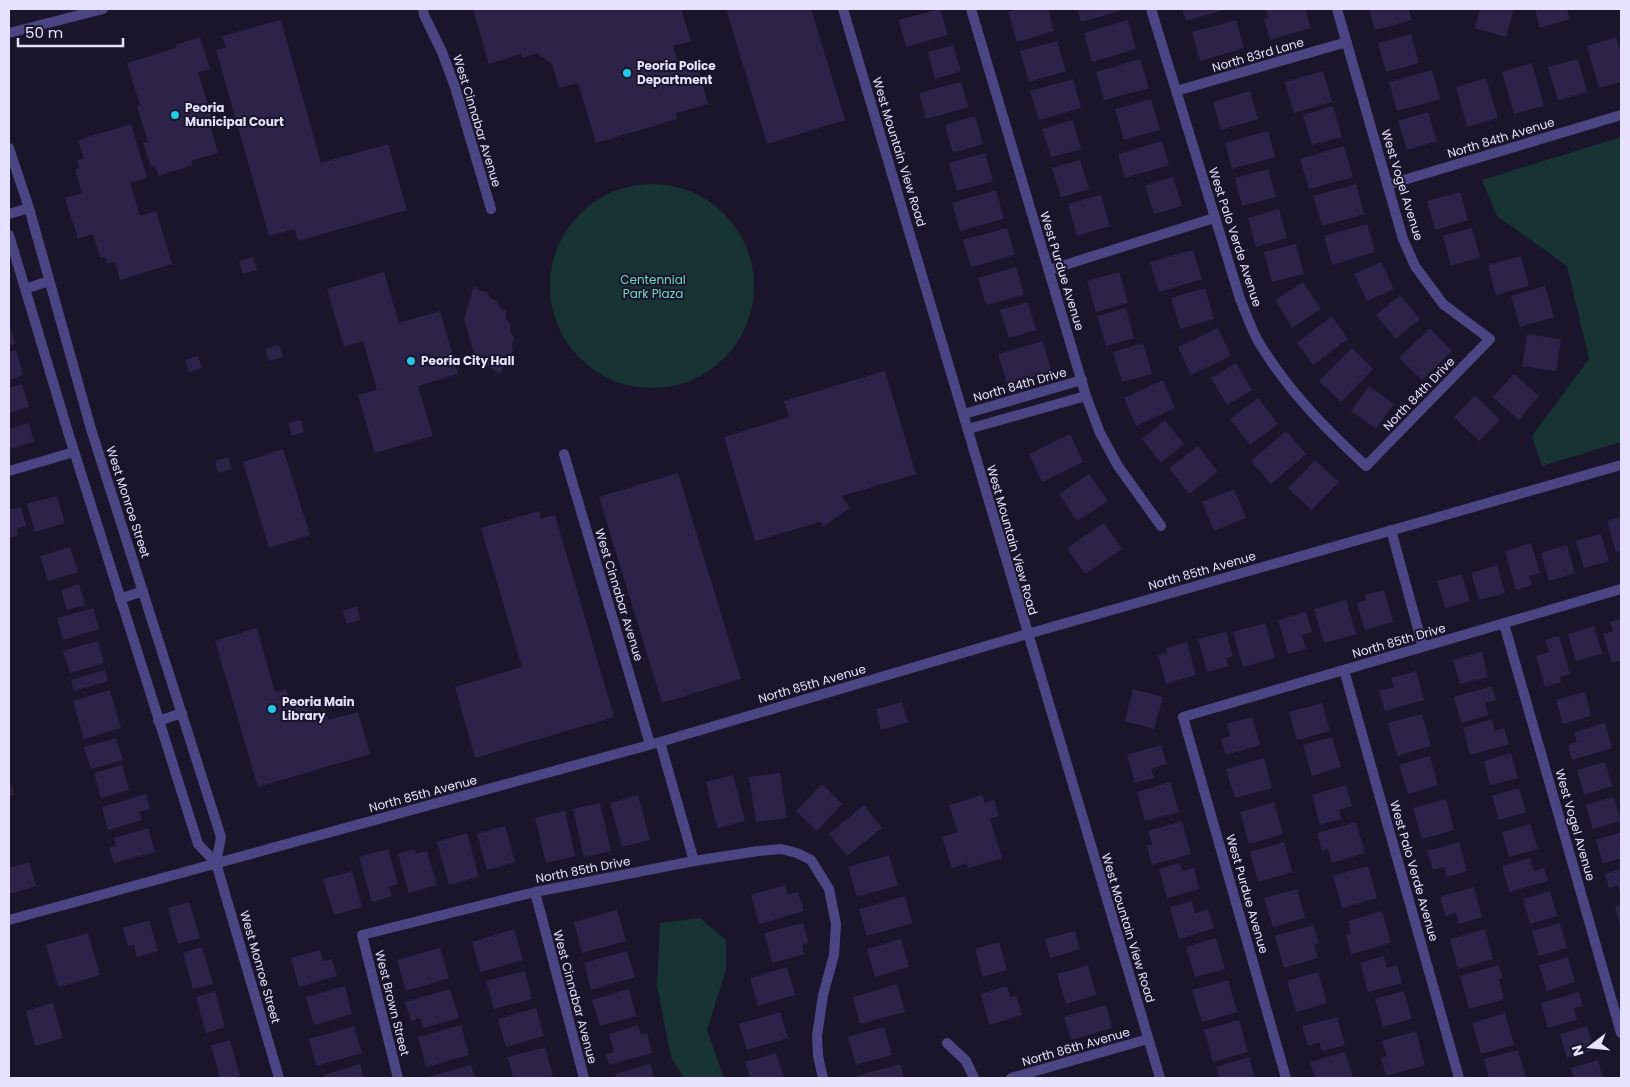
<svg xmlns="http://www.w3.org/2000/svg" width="1630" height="1087" font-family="Poppins,sans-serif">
<rect width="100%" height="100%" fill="#1a152a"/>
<path fill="#183334" d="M1621,137V442L1542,466L1532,436L1589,359L1567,266L1497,216L1482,180Z
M550 286a102 102 0 1 1 204 0a102 102 0 1 1-204 0Z
M700,918L726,940V970L707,1030L724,1078H684L671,1057L657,986L660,923Z"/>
<path fill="#2d2349" d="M473,9H681L691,41L673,46L678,64L695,59L708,104L676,113L677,119L596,143L578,83L559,88L552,64L537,53L522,58L521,54L489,64Z
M726,9H811L845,120L767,144Z
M940,9L948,35L906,47L899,20Z
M1020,9H1048L1054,31L1017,42L1008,12Z
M1078,9H1126L1081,22Z
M1182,9H1223L1224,10L1186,21Z
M1266,9H1305L1311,28L1270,40L1264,19L1268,17Z
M1369,9H1408L1412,20L1375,30Z
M1480,9H1514L1506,37L1475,28Z
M1535,9H1567L1570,19L1540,28Z
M281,20L321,163L388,144L407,210L298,241L295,229L269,236L216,50L226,48L222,36Z
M1128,20L1136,49L1092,62L1084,33Z
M1236,20L1244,48L1200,61L1192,32Z
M1411,34L1419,63L1386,72L1378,43Z
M200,37L210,69L198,72L214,124L210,125L218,153L191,161L193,165L158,176L155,165L151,167L143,143L148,142L137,106L140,105L127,63L176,48L175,45Z
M1616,37L1621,54V82L1599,88L1587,46Z
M1057,41L1066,71L1029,82L1020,51Z
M953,45L961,71L935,79L928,52Z
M1140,59L1149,88L1104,100L1096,72Z
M1578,59L1587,92L1558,100L1548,67Z
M1532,63L1544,106L1514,114L1502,72Z
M1432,70L1440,99L1397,111L1389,82Z
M1323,71L1332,102L1294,113L1285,82Z
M1486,78L1498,118L1467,127L1456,87Z
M1073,79L1081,108L1039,120L1030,91Z
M961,82L968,107L926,119L919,93Z
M1250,91L1258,119L1221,130L1213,102Z
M1151,99L1160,130L1124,140L1115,109Z
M1333,106L1342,137L1312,145L1303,115Z
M1428,112L1437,141L1407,150L1398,121Z
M975,116L983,144L953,153L945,125Z
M1073,120L1081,149L1051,157L1042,129Z
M131,124L147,178L130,183L140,216L156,211L172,264L120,280L115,262L107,264L105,257L100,258L93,234L78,239L65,198L82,193L75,169L79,168L77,160L84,159L78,140Z
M1268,131L1275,157L1232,169L1225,143Z
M1162,141L1169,165L1125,178L1118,154Z
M1344,146L1353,177L1309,189L1300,159Z
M985,153L993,181L957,191L949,163Z
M1080,160L1089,189L1061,197L1052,168Z
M1268,169L1276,197L1242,206L1235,178Z
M1173,177L1182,206L1154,214L1145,185Z
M1356,184L1364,214L1322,226L1313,196Z
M996,190L1004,219L960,231L952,203Z
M1460,192L1468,220L1435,230L1427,201Z
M1101,195L1110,226L1077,236L1068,204Z
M1279,209L1287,238L1256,247L1248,218Z
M1367,224L1375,252L1332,265L1324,236Z
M1007,228L1015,255L971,267L963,240Z
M1472,228L1480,257L1451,266L1443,236Z
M1296,244L1304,274L1272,282L1264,252Z
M1193,250L1202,279L1159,292L1150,262Z
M1521,256L1529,286L1496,295L1488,265Z
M253,257L257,270L243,274L239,261Z
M1381,262L1394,289L1367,301L1354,274Z
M1016,267L1024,295L986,305L978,278Z
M384,272L399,323L440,311L458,374L418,386L433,436L375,453L358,395L377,390L363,341L344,347L327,289Z
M1119,272L1128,303L1096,312L1087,281Z
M1303,282L1321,309L1292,328L1275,300Z
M474,286L480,291L487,292L490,298L497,301L500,308L506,311V319L511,324L510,332L514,338L512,344L513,351L509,356L508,364L502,369L500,375L474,354L464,319Z
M1545,286L1554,317L1520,327L1511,296Z
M1205,288L1214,319L1180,329L1171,298Z
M1400,295L1420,319L1396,339L1376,315Z
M1028,302L1036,330L1009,338L1000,310Z
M1126,308L1134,338L1106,346L1097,316Z
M1332,316L1348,339L1313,365L1297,343Z
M9,323L15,344L9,346Z
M1218,328L1231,356L1191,375L1178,347Z
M1430,328L1452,351L1422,380L1399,358Z
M1527,334L1561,339L1556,371L1522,366Z
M1043,341L1051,371L1007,384L998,354Z
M1143,343L1152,374L1122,382L1113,352Z
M279,345L283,357L269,361L265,349Z
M1352,348L1373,369L1341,402L1319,381Z
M16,350L23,375L9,380V352Z
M198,356L202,368L189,372L185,360Z
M1236,363L1252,390L1227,405L1211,378Z
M885,371L916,474L842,496L850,508L823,527L820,522L755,541L724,437L789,417L784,401Z
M1514,374L1539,396L1519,420L1493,397Z
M1163,380L1175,408L1136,426L1124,398Z
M22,384L29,407L9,413V388Z
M1369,386L1394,404L1376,429L1351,411Z
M1475,395L1500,420L1479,441L1454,417Z
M1258,398L1278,424L1250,445L1230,419Z
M301,420L304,432L292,436L288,423Z
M1165,420L1184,444L1161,463L1142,439Z
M29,423L34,442L9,449V429Z
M1286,431L1306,454L1271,484L1251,461Z
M1070,434L1083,462L1042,482L1029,454Z
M1198,446L1218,472L1189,494L1169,468Z
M283,449L310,535L269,548L243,462Z
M228,457L232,469L218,473L215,461Z
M1315,460L1339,482L1312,510L1288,488Z
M678,473L741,679L662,703L599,497Z
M1089,474L1108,501L1077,521L1059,494Z
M1234,489L1246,518L1214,531L1202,502Z
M57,496L65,523L35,532L27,504Z
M21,507L26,526L16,529L18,535L9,538V510Z
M539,511L541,519L555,515L614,717L475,758L455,687L522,667L481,528Z
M1621,517V551L1616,552L1607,521Z
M1104,523L1122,549L1085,574L1067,548Z
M1601,534L1609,561L1584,568L1576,541Z
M1531,543L1540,573L1529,576L1532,585L1516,590L1505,551Z
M1567,545L1575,573L1549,581L1541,553Z
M70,547L78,572L48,581L40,556Z
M1497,565L1505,593L1479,600L1471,573Z
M1462,574L1470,601L1445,608L1437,581Z
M79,584L85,605L67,610L61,590Z
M1384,590L1393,622L1365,630L1357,603L1366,600L1365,595Z
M1346,600L1356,634L1324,643L1314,609Z
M357,606L360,620L347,624L343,611Z
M93,608L99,629L63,640L57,618Z
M1306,612L1312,632L1302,635L1306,649L1288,654L1278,620Z
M1621,619V660L1612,663L1603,634L1613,631L1610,622Z
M1265,623L1275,658L1243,667L1233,632Z
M1594,626L1602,654L1576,661L1568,634Z
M257,628L275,692L286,689L290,702L296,701L300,703L305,702L313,713L325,710L329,720L358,712L370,754L258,787L215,641Z
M1226,632L1233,656L1226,658L1228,666L1207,672L1198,639Z
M1559,636L1570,674L1560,677L1561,682L1545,687L1536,656L1549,652L1545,640Z
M98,641L104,663L70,673L63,651Z
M1187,642L1196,675L1166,684L1158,655L1167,653L1166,648Z
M1482,652L1488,677L1460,684L1453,660Z
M105,670L108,681L74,691L71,680Z
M1416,671L1424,700L1385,711L1379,691L1394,687L1391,678Z
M1492,686L1496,700L1485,703L1488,715L1461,723L1454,697Z
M1133,689L1163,697L1154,729L1125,721Z
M110,690L121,728L84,739L73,701Z
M1585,692L1591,716L1563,724L1556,700Z
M902,702L908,722L881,730L876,709Z
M1322,703L1330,731L1297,740L1289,712Z
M1422,714L1431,746L1397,756L1388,723Z
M1252,717L1260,745L1226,755L1221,739L1230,736L1227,724Z
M1492,719L1495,731L1504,728L1509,744L1470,755L1463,728Z
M1605,723L1612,748L1572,760L1568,745L1577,742L1574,732Z
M1332,737L1341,767L1312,776L1303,745Z
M116,738L123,760L91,769L84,747Z
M1161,745L1167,764L1151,769L1154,778L1135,783L1127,755Z
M1511,753L1518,778L1490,785L1484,761Z
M1430,756L1438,785L1408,794L1399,765Z
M1264,758L1272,788L1235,798L1226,769Z
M1605,762L1612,786L1584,795L1577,770Z
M122,765L129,790L101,798L94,773Z
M780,773L787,818L756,822L749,777Z
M733,775L745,821L717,828L706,782Z
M1170,782L1179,812L1145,821L1137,792Z
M10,783L14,795L9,796V784Z
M822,784L842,804L817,831L796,811Z
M1346,785L1352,806L1339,810L1341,819L1320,825L1312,795Z
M1519,788L1526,812L1499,820L1492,796Z
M146,794L150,809L139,812L142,820L108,830L102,807Z
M638,795L650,840L622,847L610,803Z
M982,795L985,803L994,800L999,816L990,819L1002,858L968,868L967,863L952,868L942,837L958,832L949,805Z
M1614,797L1621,821L1593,829L1586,805Z
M1446,799L1454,830L1422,839L1413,808Z
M1274,802L1283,834L1249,844L1240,812Z
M600,803L611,851L584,857L573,809Z
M864,805L882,828L847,856L829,834Z
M565,811L575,856L546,863L535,818Z
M1182,821L1191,854L1152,865L1147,846L1152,844L1148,831Z
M1356,822L1365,853L1332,863L1328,849L1322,851L1317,833Z
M1530,824L1538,849L1509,857L1502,832Z
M505,826L515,862L487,870L477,834Z
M148,828L155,852L114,863L109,848L116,846L114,838Z
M1621,832V858L1603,864L1596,840Z
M467,833L479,877L449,885L437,842Z
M1284,842L1292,872L1258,882L1250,852Z
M1459,842L1467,871L1447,877L1444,867L1433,870L1427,851Z
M388,849L398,884L389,887L392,896L372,902L359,857Z
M415,849L416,854L427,851L437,885L409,893L398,854Z
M889,855L898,885L857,897L848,867Z
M1530,858L1534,871L1544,868L1548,881L1509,892L1502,866Z
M29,862L36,886L9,894V868Z
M1180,863L1182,871L1194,868L1199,889L1167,898L1159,869Z
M1368,866L1377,898L1342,908L1333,876Z
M1621,869V896L1618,885L1609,888L1605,874Z
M352,871L362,907L334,915L323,879Z
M785,885L788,895L798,892L804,911L759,924L751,895Z
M1474,887L1482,917L1459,924L1456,913L1445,916L1440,897Z
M1297,889L1305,918L1273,927L1264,898Z
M1550,891L1557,916L1530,924L1523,899Z
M905,896L912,923L867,936L859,909Z
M1192,901L1195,913L1208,909L1214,928L1179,939L1170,907Z
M189,902L200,938L178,944L168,908Z
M1621,905V928L1615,907Z
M617,910L626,941L582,953L574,922Z
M1382,911L1391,943L1351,954L1346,935L1351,933L1348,921Z
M149,920L158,951L137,957L134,945L128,946L123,928Z
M803,923L809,943L802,945L804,954L772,963L764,933Z
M1560,923L1567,948L1539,956L1532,931Z
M1313,925L1319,943L1314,945L1318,958L1284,968L1275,936Z
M514,929L523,960L480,972L472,942Z
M1485,929L1493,959L1458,969L1450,939Z
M1075,931L1080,949L1050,958L1045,939Z
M88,933L100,975L58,987L46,945Z
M1216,938L1225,969L1195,977L1186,947Z
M901,939L909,967L875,977L867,949Z
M999,942L1007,970L983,977L975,949Z
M202,947L213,984L193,989L183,953Z
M440,948L449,978L406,991L397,960Z
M320,950L323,961L332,959L337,976L299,987L291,958Z
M627,951L635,977L591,990L584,963Z
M1384,956L1387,968L1397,965L1402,983L1368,992L1360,963Z
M1568,957L1575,982L1547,991L1539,965Z
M1088,965L1096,995L1066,1004L1057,974Z
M1499,965L1503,978L1499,979L1504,999L1469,1009L1460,976Z
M787,967L795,995L758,1006L750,978Z
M525,971L532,999L494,1009L486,981Z
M1318,972L1327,1003L1296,1012L1287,981Z
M1228,980L1237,1012L1202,1022L1192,990Z
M897,984L905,1012L860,1024L853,997Z
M345,986L352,1014L314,1025L306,997Z
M1007,986L1010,997L1016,996L1022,1015L989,1025L981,994Z
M450,989L459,1018L423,1028L420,1018L411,1021L405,1002Z
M629,989L636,1016L600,1026L592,1000Z
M215,991L225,1027L206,1033L196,997Z
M1404,991L1412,1019L1383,1027L1375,999Z
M1579,992L1583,1006L1574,1008L1577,1020L1548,1028L1541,1003Z
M53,1003L63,1038L35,1046L26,1011Z
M1106,1005L1112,1028L1071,1040L1064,1017Z
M536,1008L544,1036L506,1047L498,1019Z
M780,1012L788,1038L747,1050L739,1024Z
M1505,1013L1514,1045L1481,1054L1472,1023Z
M1337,1017L1345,1045L1322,1051L1319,1042L1308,1046L1302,1026Z
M1239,1020L1248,1052L1213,1062L1204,1030Z
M461,1025L469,1055L426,1067L418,1037Z
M638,1025L641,1035L647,1033L652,1053L609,1065L606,1054L614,1052L609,1034Z
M354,1026L362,1053L316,1066L309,1039Z
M1587,1026L1594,1050L1567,1058L1560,1034Z
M884,1027L892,1055L856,1065L848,1037Z
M1416,1031L1425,1065L1386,1076L1381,1058L1387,1056L1382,1041Z
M230,1040L240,1076L232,1078H220L211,1045Z
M545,1047L553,1076L543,1078H513L508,1057Z
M1518,1050L1526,1078H1489L1484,1059Z
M1345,1052L1353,1078H1315L1310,1062Z
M776,1053L784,1078H750L745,1062Z
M1249,1057L1255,1078H1219L1216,1067Z
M1598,1060L1603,1078H1574L1571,1068Z
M360,1064L364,1078H325L324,1075Z
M650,1064L654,1078H616L615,1074Z
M900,1064L904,1078H858L857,1076Z
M471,1065L475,1078H424Z"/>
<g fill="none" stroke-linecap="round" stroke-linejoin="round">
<path stroke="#4b4584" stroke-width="10" d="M423,9L424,15L442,52L455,87L491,209
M971,9L1086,396L1100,433L1118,466L1161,526
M1151,9L1240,299C1246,313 1251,328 1258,341C1288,391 1324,427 1366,466L1490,339L1443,304L1415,266L1403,239L1337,9
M9,33L103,9
M1176,91L1347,42
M1387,185L1621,115
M1049,270L1214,218
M964,414L1082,380
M968,429L1086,396
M564,454L650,744
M9,471L74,452
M1391,530L1423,647
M1504,624L1621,1033
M1344,670L1459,1078
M660,742L694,861
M535,892L584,1078
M947,1043L966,1061L974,1078
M398,1078L362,935L535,892L694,861L758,851L781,849L797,853L811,860L829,889L836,924L834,955L823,995L817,1036L818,1056L823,1078
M1011,1078L1148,1039
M1286,1078L1183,717L1621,589"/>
<path stroke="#4b4584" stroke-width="10" d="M843,9C949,365 1052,722 1160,1078
M9,148L29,208L91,429L221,837L216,863
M9,214L29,208
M9,235L68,432L198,844L216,863L279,1078
M25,289L49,281
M120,599L143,591
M158,721L182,713
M9,920L660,742L1010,639L1621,465"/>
</g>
<g fill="#23c8e6" stroke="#1a152a" stroke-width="2">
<circle cx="627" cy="73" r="5"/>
<circle cx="175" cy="115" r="5"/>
<circle cx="411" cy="361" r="5"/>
<circle cx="272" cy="709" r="5"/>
</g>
<g text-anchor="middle" stroke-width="4" stroke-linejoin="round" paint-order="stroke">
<g font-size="12" fill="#e6e1fc" stroke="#1a152a">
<text transform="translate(1258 55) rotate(-16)" y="4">North 83rd Lane</text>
<text transform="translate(477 121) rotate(73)" y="4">West Cinnabar Avenue</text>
<text transform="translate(1501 138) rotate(-17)" y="4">North 84th Avenue</text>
<text transform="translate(899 152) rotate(73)" y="4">West Mountain View Road</text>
<text transform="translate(1402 185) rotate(73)" y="4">West Vogel Avenue</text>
<text transform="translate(1235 237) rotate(72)" y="4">West Palo Verde Avenue</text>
<text transform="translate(1062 271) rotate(73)" y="4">West Purdue Avenue</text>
<text transform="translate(1020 385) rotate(-16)" y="4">North 84th Drive</text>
<text transform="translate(1419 394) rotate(-46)" y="4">North 84th Drive</text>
<text transform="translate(128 502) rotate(72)" y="4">West Monroe Street</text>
<text transform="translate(1012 540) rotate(74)" y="4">West Mountain View Road</text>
<text transform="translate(1202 571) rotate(-16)" y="4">North 85th Avenue</text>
<text transform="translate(619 595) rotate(73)" y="4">West Cinnabar Avenue</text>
<text transform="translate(1399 641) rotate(-16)" y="4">North 85th Drive</text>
<text transform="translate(812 684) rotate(-16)" y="4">North 85th Avenue</text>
<text transform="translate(423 794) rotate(-15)" y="4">North 85th Avenue</text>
<text transform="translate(1575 825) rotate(74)" y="4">West Vogel Avenue</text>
<text transform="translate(583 870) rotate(-11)" y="4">North 85th Drive</text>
<text transform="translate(1414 871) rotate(74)" y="4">West Palo Verde Avenue</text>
<text transform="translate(1247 894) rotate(74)" y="4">West Purdue Avenue</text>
<text transform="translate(1128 928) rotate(73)" y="4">West Mountain View Road</text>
<text transform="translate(260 967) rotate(74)" y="4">West Monroe Street</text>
<text transform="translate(575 997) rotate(75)" y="4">West Cinnabar Avenue</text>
<text transform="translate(392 1003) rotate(76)" y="4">West Brown Street</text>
<text transform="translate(1076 1047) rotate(-16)" y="4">North 86th Avenue</text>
</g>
<g font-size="12" font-weight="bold" fill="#e6e1fc" stroke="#1a152a" text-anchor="start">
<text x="637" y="70">Peoria Police<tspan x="637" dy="14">Department</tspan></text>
<text x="185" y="112">Peoria<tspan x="185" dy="14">Municipal Court</tspan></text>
<text x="421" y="365">Peoria City Hall</text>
<text x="282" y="706">Peoria Main<tspan x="282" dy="14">Library</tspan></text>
</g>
<g font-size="12" fill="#74d5c2" stroke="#1a152a">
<text x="653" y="284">Centennial<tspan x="653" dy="14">Park Plaza</tspan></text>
</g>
</g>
<rect width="1630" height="1087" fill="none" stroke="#e6e1fc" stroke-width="20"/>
<g transform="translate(1590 1047) rotate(254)" stroke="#1a152a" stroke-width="4" paint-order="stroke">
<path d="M0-4L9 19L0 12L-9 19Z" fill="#e6e1fc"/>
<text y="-8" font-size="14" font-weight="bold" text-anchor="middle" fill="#e6e1fc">N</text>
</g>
<path d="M18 38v8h105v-8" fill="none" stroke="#e6e1fc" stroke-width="2.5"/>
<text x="25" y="38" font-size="15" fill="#e6e1fc" stroke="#1a152a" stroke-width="4" paint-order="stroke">50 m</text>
</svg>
